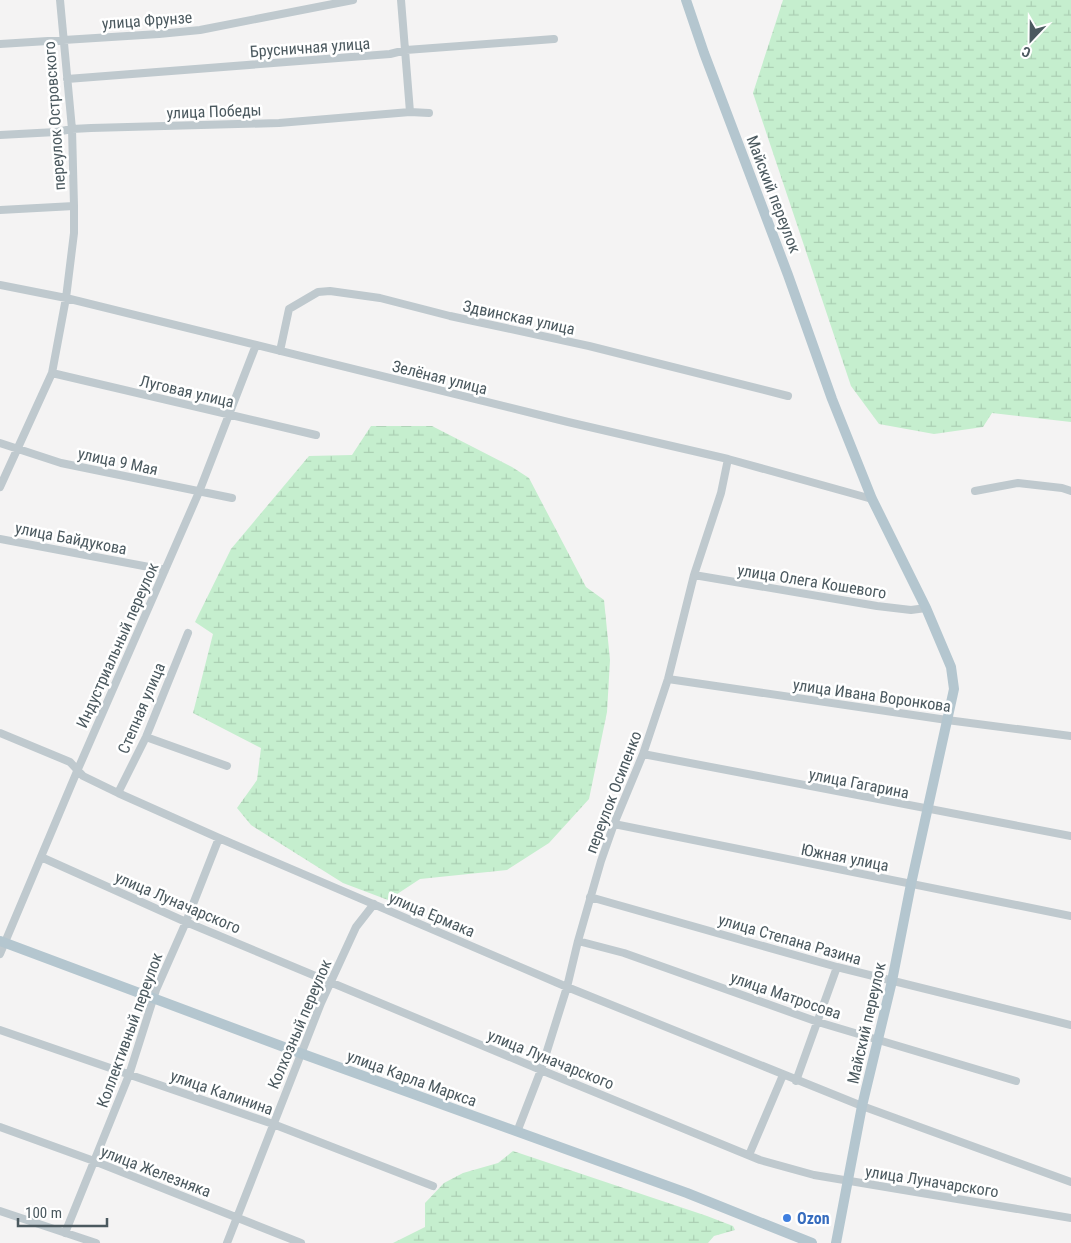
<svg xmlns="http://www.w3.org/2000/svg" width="1071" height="1243" font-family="'Roboto Condensed',sans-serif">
<defs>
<pattern id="wetland-marsh" width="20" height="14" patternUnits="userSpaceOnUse" patternTransform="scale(1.25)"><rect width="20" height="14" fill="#c5eece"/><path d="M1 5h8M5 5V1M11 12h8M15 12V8" fill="none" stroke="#abceb3"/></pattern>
</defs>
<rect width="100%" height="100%" fill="#f4f3f3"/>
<path fill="url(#wetland-marsh)" d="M783,0H1071V422L992,413L983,427L934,434L879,424L851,386L753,93Z
M371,426H432L512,467L529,478L586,587L604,600L610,660L607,712L589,799L549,843L507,870L420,879L388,900L343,883L251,825L237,808L257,780L261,748L193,713L213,634L195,622L231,549L309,456L352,455Z
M513,1151L707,1216L733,1226L735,1230L714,1236L708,1243H393L425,1227V1203L444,1183L463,1173L498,1163Z"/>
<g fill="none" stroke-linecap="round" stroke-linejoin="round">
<path stroke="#bfc9ce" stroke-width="8" d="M401,0L410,112
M0,44L159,34L200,30L353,0
M67,79L390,54L406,50L554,39
M0,135L56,132L72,129L91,128L279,123L410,112L429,113
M0,210L74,206
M0,285L66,298L568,422L728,459L872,499
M280,351L289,309L318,292L330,291L380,298L450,316L589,346L788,396
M52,373L316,435
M0,443L61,463L232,498
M0,487L52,373L66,298L74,233V206L72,129L60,0
M975,491L1018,483L1062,488L1071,491
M0,539L165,570
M694,575L877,606L911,610L926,608
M668,679L947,720L1071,736
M0,733L70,762L83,776L118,793L219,838L567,987L862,1106L1071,1182
M146,737L227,766
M643,754L1071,836
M118,793L146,737L188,633
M614,824L1071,916
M41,857L186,922L541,1070L760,1160L814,1175L1071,1218
M590,897L837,967L1071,1025
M578,941L624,953L818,1022L1016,1081
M0,954L78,769L199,492L256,345
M0,1030L273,1124L433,1186
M796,1081L837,967
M0,1127L94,1161L301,1243
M517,1132L541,1070L567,987L578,941L601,861L614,824L643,754L668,679L694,575L721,493L728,459
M749,1155L783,1075
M0,1211L96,1243
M65,1233L129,1075L156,990L186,922L219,838
M227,1243L321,1003L356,927L374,904"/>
<path stroke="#b4c6cf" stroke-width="10" d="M686,0L704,53L788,275L832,399L872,499L926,608L951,667L954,689L911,884L892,981L862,1106L836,1243
M0,941L300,1053L687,1193L812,1243"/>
</g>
<circle fill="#3f7fe0" stroke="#fff" stroke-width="2" cx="787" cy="1218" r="5"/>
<g text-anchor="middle" stroke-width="5" stroke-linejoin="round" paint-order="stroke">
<g font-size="16" fill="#4b595f" stroke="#fff">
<text transform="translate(147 20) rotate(-4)" y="6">улица Фрунзе</text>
<text transform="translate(310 47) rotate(-4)" y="6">Брусничная улица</text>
<text transform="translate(214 111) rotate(-2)" y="6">улица Победы</text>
<text transform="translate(54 116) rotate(-94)" y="6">переулок Островского</text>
<text transform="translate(774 194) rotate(69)" y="6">Майский переулок</text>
<text transform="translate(519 317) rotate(12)" y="6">Здвинская улица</text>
<text transform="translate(440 377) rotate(14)" y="6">Зелёная улица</text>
<text transform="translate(187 391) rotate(13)" y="6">Луговая улица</text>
<text transform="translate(118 461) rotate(12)" y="6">улица 9 Мая</text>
<text transform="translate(71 538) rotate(11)" y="6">улица Байдукова</text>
<text transform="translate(812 581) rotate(9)" y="6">улица Олега Кошевого</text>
<text transform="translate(117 645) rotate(-66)" y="6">Индустриальный переулок</text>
<text transform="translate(872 695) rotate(8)" y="6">улица Ивана Воронкова</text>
<text transform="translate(141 708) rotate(-67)" y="6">Степная улица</text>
<text transform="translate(859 783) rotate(11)" y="6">улица Гагарина</text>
<text transform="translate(613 792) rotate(-69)" y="6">переулок Осипенко</text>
<text transform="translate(845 857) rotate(11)" y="6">Южная улица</text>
<text transform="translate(178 902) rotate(23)" y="6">улица Луначарского</text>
<text transform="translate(432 914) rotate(23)" y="6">улица Ермака</text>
<text transform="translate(790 939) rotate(16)" y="6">улица Степана Разина</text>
<text transform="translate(786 995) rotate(19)" y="6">улица Матросова</text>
<text transform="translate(866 1023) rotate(-77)" y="6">Майский переулок</text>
<text transform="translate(299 1024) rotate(-67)" y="6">Колхозный переулок</text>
<text transform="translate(129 1030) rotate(-70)" y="6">Коллективный переулок</text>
<text transform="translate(551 1059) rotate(22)" y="6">улица Луначарского</text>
<text transform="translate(412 1078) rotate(20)" y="6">улица Карла Маркса</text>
<text transform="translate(222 1092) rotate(19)" y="6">улица Калинина</text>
<text transform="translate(156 1171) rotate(21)" y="6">улица Железняка</text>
<text transform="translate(932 1181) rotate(9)" y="6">улица Луначарского</text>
</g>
<g font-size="16" font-weight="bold" fill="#366cbe" stroke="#fff" text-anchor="start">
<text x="797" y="1224">Ozon</text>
</g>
</g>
<g transform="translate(1031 40) rotate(202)" stroke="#ffffff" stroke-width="4" paint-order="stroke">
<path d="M0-4L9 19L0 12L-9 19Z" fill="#4b595f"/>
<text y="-8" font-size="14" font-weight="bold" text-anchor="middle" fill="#4b595f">С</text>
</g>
<path d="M18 1218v8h89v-8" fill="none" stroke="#4b595f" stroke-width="2.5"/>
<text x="25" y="1218" font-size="15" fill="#4b595f" stroke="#ffffff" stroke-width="4" paint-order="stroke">100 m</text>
</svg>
